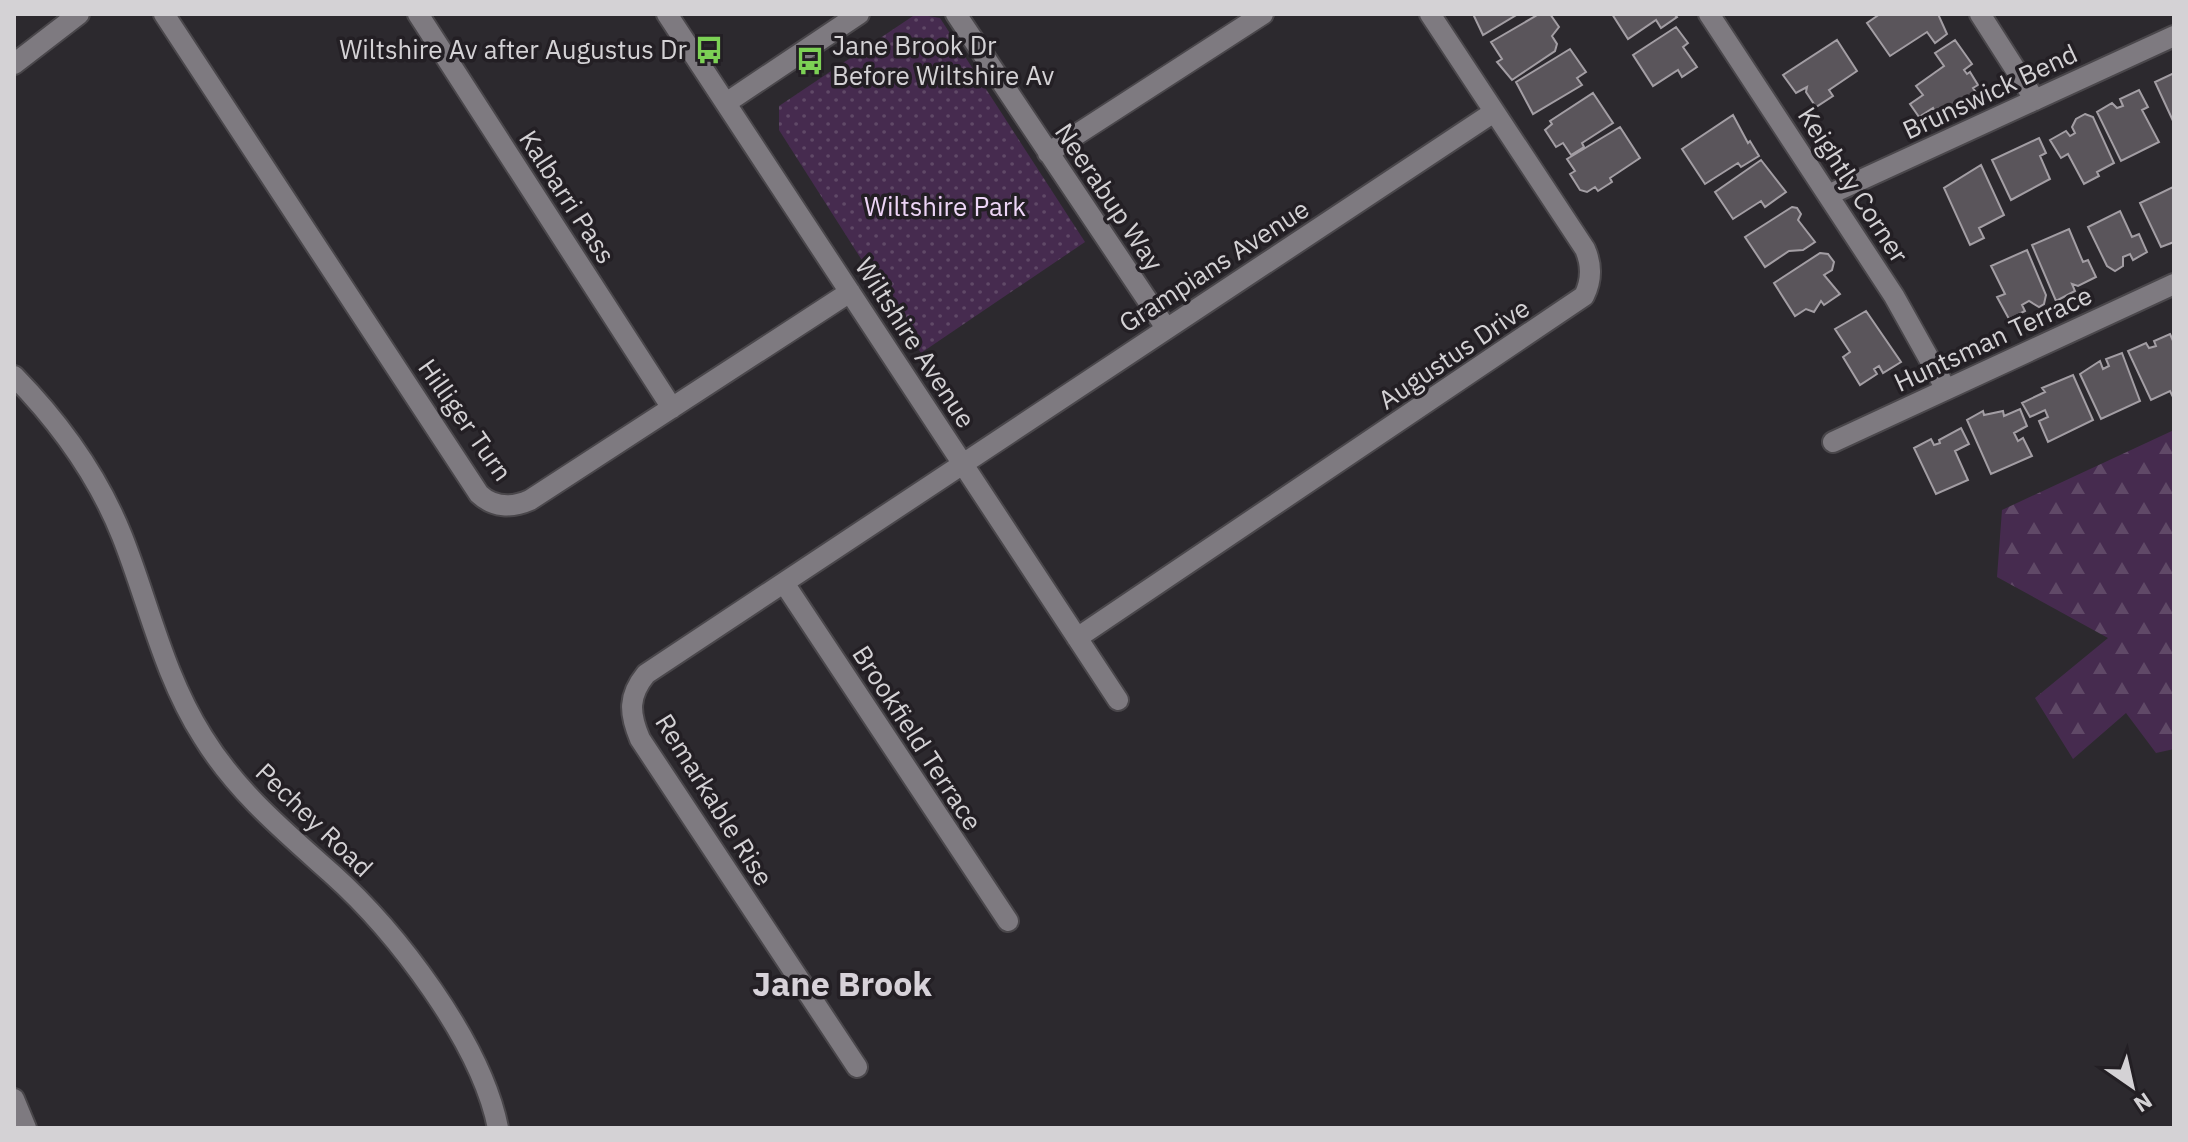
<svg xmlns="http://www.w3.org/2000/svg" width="2188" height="1142" font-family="'IBM Plex Sans',sans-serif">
<defs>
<pattern id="forest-firs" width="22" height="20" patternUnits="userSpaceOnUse" patternTransform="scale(2)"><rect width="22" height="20" fill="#462b4f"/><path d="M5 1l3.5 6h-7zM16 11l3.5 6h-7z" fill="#604967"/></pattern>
<pattern id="park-dots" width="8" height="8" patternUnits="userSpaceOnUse" patternTransform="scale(2)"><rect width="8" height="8" fill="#462b4f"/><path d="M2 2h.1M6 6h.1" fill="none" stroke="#604967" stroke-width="1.8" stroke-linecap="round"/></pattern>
</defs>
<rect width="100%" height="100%" fill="#2c292e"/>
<path fill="url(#forest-firs)" d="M2174,430V749L2156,753L2126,713L2073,759L2035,698L2108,638L1997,577L2002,510Z"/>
<path fill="url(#park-dots)" d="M916,14L940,18L1085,242L921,353L779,130V106Z"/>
<path fill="#5a555b" stroke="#a39ea4" stroke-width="2" d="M1473,14H1518L1483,35Z
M1539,14H1550L1559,27L1552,36L1557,44L1555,51L1512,80L1497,62L1502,59L1491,42Z
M1612,14H1674L1677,17L1661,28L1656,20L1628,39Z
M1880,14H1938L1947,34L1935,43L1927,32L1890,56L1867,23Z
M1676,27L1688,43L1683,47L1697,67L1682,77L1678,70L1653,86L1633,55Z
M1837,40L1857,71L1829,90L1833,96L1816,107L1806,92L1807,87L1796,93L1783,75Z
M1955,40L1972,64L1964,70L1967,74L1970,72L1978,85L1973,88L1977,94L1937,116L1933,108L1919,117L1910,104L1923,95L1916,86L1944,66L1935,53Z
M1570,49L1586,72L1577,78L1582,85L1533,114L1516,82Z
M2174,73V123L2155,82Z
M2139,90L2148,107L2142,110L2159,142L2121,161L2097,112L2112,103L2117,108L2123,106L2120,99Z
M1593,93L1613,123L1582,143L1584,147L1571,155L1563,143L1556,147L1545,130L1552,124L1550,121Z
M2085,114L2093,117L2114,163L2097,172L2099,176L2084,184L2068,154L2061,158L2050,140L2066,131L2070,136L2075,133L2072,127L2076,119Z
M1733,115L1748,143L1750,141L1759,156L1741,167L1738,163L1705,184L1682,149Z
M1620,127L1640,158L1610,178L1612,182L1598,191L1595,187L1587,192L1580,190L1570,174L1575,171L1567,159Z
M2039,138L2046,153L2040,156L2050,179L2011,200L1992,160Z
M1761,160L1786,192L1765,207L1761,201L1733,219L1715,192Z
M1981,165L2004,215L1979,228L1984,238L1970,245L1944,188Z
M2173,187L2174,242L2161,247L2140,203Z
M1792,207L1797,208L1801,214L1798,220L1815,242L1803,250L1789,251L1765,267L1745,237Z
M2120,211L2132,237L2139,234L2147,252L2133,260L2130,254L2123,257V266L2115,271L2107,266L2088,227Z
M2069,229L2083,262L2088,260L2096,277L2078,286L2072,284L2075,291L2056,301L2032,245Z
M2027,250L2046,295L2044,304L2039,307L2029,301L2022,305L2025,311L2009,319L1997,297L2005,294L1991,266Z
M1820,253L1828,254L1834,262L1832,270L1824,275L1840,294L1824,305L1821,301L1814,312L1806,309L1795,316L1774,283Z
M1866,311L1901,362L1883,373L1879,366L1874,369L1877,374L1860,385L1843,357L1850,352L1835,329Z
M2170,334L2174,343V399L2170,391L2151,400L2128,351L2146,343L2149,348L2156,346L2154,341Z
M2122,353L2140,401L2101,419L2080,374L2100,361L2103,369L2109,366L2106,359Z
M2073,375L2093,420L2048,442L2039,421L2048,417L2045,410L2030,417L2022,403L2045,392L2042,388Z
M2020,409L2027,426L2014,433L2018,441L2023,438L2032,456L1991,474L1967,420L1983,411L1984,415L2003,411L2004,416Z
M1961,428L1969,444L1955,451L1968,480L1936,494L1914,448L1931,439L1934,445L1940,443L1939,440Z"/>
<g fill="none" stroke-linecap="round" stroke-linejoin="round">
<defs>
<path id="street" d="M164,14L479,494C494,508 512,508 530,500L850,292
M418,14L672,408
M667,14L1118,700
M956,14L1166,328
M1709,14L1894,296L1946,389
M1980,14L2035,100
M14,64L79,14
M726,103L859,14
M1048,153L1263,14
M1828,195L2174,36
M14,376C59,422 98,476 122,536C149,604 163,674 203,737C237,792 284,831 331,873C396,931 481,1042 498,1128
M1833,442L2174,284
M784,583L1008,921
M1077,638L1584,296C1592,280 1592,265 1585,249L1430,14
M857,1067L640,739C629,713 628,696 646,674L1494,112
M14,1099L26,1128"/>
</defs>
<use href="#street" stroke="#4a474b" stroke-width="24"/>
<use href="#street" stroke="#7e7a80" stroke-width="20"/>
</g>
<defs>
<symbol id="bus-bare" viewBox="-9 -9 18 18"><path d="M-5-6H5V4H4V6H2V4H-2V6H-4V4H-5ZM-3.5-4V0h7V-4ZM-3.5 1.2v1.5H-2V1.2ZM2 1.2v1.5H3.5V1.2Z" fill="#7cd155" stroke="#231f24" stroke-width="2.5" paint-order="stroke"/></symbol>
</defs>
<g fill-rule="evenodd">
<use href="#bus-bare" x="689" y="30" width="40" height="40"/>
<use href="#bus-bare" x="790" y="41" width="40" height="40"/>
</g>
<g text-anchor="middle" stroke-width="7" stroke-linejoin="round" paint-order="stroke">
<g font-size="26" fill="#d4d2d5" stroke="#231f24" text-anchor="start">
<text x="832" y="55">Jane Brook Dr<tspan x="832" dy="30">Before Wiltshire Av</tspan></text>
<text x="687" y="59" text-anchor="end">Wiltshire Av after Augustus Dr</text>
</g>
<g font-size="26" fill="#d4d2d5" stroke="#231f24">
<text transform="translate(1990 92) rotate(-25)" y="9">Brunswick Bend</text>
<text transform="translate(1853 185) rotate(57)" y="9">Keightly Corner</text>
<text transform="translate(567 197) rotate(57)" y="9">Kalbarri Pass</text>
<text transform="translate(1109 197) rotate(56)" y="9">Neerabup Way</text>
<text transform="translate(1214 266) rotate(-33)" y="9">Grampians Avenue</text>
<text transform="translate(1993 339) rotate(-25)" y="9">Huntsman Terrace</text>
<text transform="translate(915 343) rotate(57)" y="9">Wiltshire Avenue</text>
<text transform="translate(1454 354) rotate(-34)" y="9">Augustus Drive</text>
<text transform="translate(465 420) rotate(55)" y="9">Hilliger Turn</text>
<text transform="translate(917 738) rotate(57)" y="9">Brookfield Terrace</text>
<text transform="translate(714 800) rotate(58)" y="9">Remarkable Rise</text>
<text transform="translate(314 820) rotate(44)" y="9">Pechey Road</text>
</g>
<g font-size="26" fill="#edd5f6" stroke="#231f24">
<text x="945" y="216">Wiltshire Park</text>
</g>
<g font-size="34" font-weight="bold" fill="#d7d2d9" stroke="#231f24">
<text x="842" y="996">Jane Brook</text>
</g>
</g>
<rect width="2188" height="1142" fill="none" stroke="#d4d2d5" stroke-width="32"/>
<g transform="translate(2132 1086) rotate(146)" stroke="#231f24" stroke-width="6" paint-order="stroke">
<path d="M0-6L14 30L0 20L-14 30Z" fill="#d4d2d5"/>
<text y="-12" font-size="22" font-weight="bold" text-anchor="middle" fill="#d4d2d5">N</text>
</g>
</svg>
